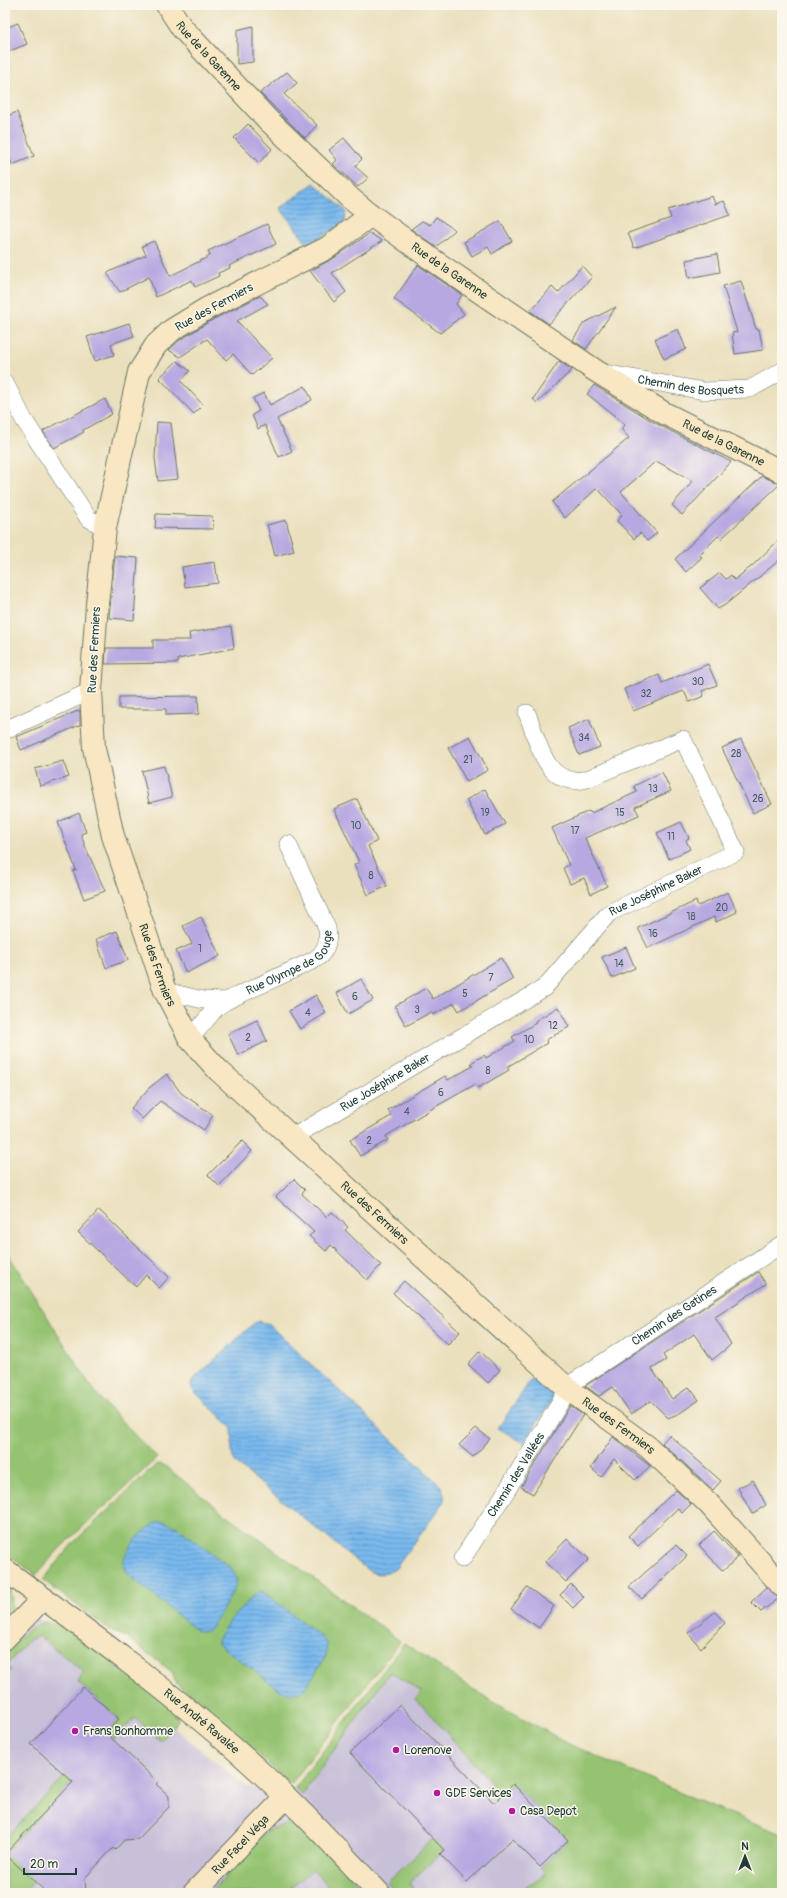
<svg xmlns="http://www.w3.org/2000/svg" width="787" height="1898" font-family="Pangolin,sans-serif">
<defs>
<pattern id="water-rules" width="6" height="5" patternUnits="userSpaceOnUse"><rect width="6" height="5" fill="#7ab9ee"/><path d="M0 2.5h6" fill="none" stroke="#6398c2"/></pattern>
</defs>
<rect width="100%" height="100%" fill="#fbf7ec"/>
<filter id="ink" filterUnits="userSpaceOnUse"><feTurbulence type="fractalNoise" baseFrequency=".025" numOctaves="2"/><feDisplacementMap in="SourceGraphic" scale="8" xChannelSelector="R" yChannelSelector="G"/><feConvolveMatrix kernelMatrix="1 2 1 2 8 2 1 2 1" color-interpolation-filters="sRGB"/></filter>
<filter id="wash" filterUnits="userSpaceOnUse"><feTurbulence type="fractalNoise" baseFrequency=".012" numOctaves="4" result="noise"/><feDisplacementMap in="SourceGraphic" scale="16" xChannelSelector="R" yChannelSelector="G"/><feGaussianBlur stdDeviation="0.9" result="paint"/><feColorMatrix in="noise" values="0 0 0 0 0 0 0 0 0 0 0 0 0 0 0 0 0 1.4 0 .05"/><feComposite in="paint" operator="in"/></filter>
<g filter="url(#wash)">
<rect width="100%" height="100%" fill="#ebe0be"/>
<path fill="#c8bfd8" d="M5,1606L44,1621L246,1787L295,1788L404,1643L483,1696L569,1744L699,1801L782,1834V1893H5Z"/>
<path fill="#95c371" stroke="#5a8052" d="M5,1249L88,1382L104,1403L157,1458L60,1548L36,1575L5,1552Z
M160,1464L165,1466L226,1515L400,1641L291,1784L177,1684L172,1672L126,1637L111,1631L43,1580L73,1543L156,1465Z
M5,1583C15,1594 13,1614 5,1626Z
M47,1622L63,1625L177,1711L178,1720L161,1741L135,1718L113,1739L5,1853L34,1881L24,1893H5V1839L119,1719L77,1681L84,1672L39,1636L29,1640L6,1666L11,1670L5,1676V1654C18,1639 27,1626 47,1622Z
M404,1643L483,1696L569,1744L699,1801L782,1834V1893H518L546,1873L540,1867L568,1840L513,1784L409,1883L417,1893H397L387,1882L492,1783L416,1699L421,1691L390,1672L302,1795L295,1788Z
M286,1825L297,1827L309,1834L367,1893H335L313,1870L289,1889L292,1893H210L261,1837L270,1829Z"/>
<path fill="url(#water-rules)" stroke="#4c7b91" d="M314,183L346,211L345,222L308,245L280,208Z
M259,1321L269,1325L441,1486C444,1493 446,1498 442,1505L395,1569C386,1575 379,1575 369,1571L238,1465C226,1453 236,1441 231,1427L192,1389L191,1384L194,1379L253,1324Z
M535,1374L552,1389V1400L524,1443L498,1428Z
M163,1521L177,1527L231,1568C234,1572 237,1577 236,1583C235,1590 214,1625 209,1630L201,1632L195,1629L130,1576C126,1572 124,1567 124,1561C125,1548 150,1522 163,1521Z
M262,1591L321,1637L327,1644L326,1656L307,1686L300,1692L293,1693L282,1691L276,1687L217,1643C216,1634 253,1592 262,1591Z"/>
<g id="blocks">
<path fill="#b7a8e1" d="M18,23L27,44L5,53V28Z
M253,26V62L237,64V30Z
M287,72L297,83L284,94L317,125L305,138L260,93Z
M17,112L34,156L12,165L5,145V117Z
M248,124L272,149L259,163L234,138Z
M344,138L362,159L355,166L368,178L358,187L333,164L337,160L329,150Z
M712,196L715,204L724,201L730,215L634,248L628,233L671,218L668,210Z
M436,217L455,230L436,247L411,229L422,221L430,225Z
M500,221L512,241L492,254L488,247L472,256L464,242Z
M267,224L276,244L229,266L230,268L218,273L219,276L195,287L192,280L156,297L149,277L120,292L107,273L146,255L142,246L154,241L170,276L210,256L208,251Z
M370,233L382,241L332,273L346,292L334,302L310,271L334,258Z
M717,254L720,272L689,278L686,260Z
M418,265L462,295L456,304L464,314L440,333L394,299Z
M582,266L592,277L549,324L530,311L552,287L558,293Z
M741,281L756,329H759L763,350L735,354L732,333L737,332L723,286Z
M260,296L268,304L237,321L272,358L252,375L233,354L226,360L207,339L180,357L169,350L180,340L212,320Z
M616,307L586,349L573,340L584,323Z
M129,323L134,336L111,344L114,355L95,361L87,337Z
M678,329L686,349L664,359L655,339Z
M177,361L190,371L181,381L203,405L194,414L159,378Z
M559,361L572,370L537,403L533,399Z
M594,385L655,423L731,462L682,515L672,505L693,481L656,461L621,492L657,533L647,541L640,533L634,539L617,521L622,515L597,488L565,518L552,502L629,438L621,429L625,424L587,394Z
M305,386L312,400L277,419L292,451L279,457L265,425L258,429L252,415L259,411L253,398L264,393L270,405Z
M105,399L112,414L83,430L84,432L54,448L43,431Z
M157,422L171,423L178,479L158,481L155,458Z
M762,476L780,484L721,539L718,536L699,555L702,557L686,572L675,559Z
M156,514L212,516L213,529L155,528Z
M286,520L294,551L275,556L267,525Z
M782,537V558L725,605L718,609L700,588L720,573L726,579L731,575L734,580L752,566Z
M115,556L138,558L134,620L109,618Z
M215,562L218,583L185,587L182,567Z
M231,626L234,648L178,659V663L105,664L106,648H153V640H190L189,633Z
M708,664L717,685L702,691L704,696L689,702L684,691L633,711L624,689L659,675L662,683Z
M198,696L199,714L166,715V709H119V697Z
M80,710V725L21,750L16,737Z
M589,719L600,747L579,755L568,728Z
M470,736L488,770L467,782L448,748Z
M741,739L772,804L753,813L722,748Z
M63,761L69,777L40,786L35,769Z
M164,766L172,797L149,803L142,771Z
M662,772L671,791L635,807L639,815L585,838L607,886L591,894L584,878L570,884L563,868L569,865L552,828L589,811L591,813L637,792L634,786Z
M485,789L505,824L485,835L466,800Z
M357,799L377,841L368,846L387,886L368,895L354,865L359,862L334,809Z
M79,813L86,832L81,834L85,846L105,891L84,899L73,871L76,870L58,822Z
M681,822L689,838L686,840L690,849L669,859L657,833Z
M728,892L737,912L716,922L714,917L648,948L638,928L696,901L698,906Z
M201,917L220,956L186,973L176,951L192,944L183,926Z
M117,931L128,960L106,968L96,939Z
M626,947L635,968L612,978L602,957Z
M501,958L513,979L459,1011L454,1003L433,1015L431,1012L406,1026L395,1006L426,988L433,999Z
M361,979L373,1000L348,1014L337,993Z
M316,995L326,1013L300,1029L289,1011Z
M558,1007L569,1027L546,1040L547,1043L507,1067L509,1070L478,1088L476,1084L435,1107L386,1136L388,1140L360,1156L350,1140L391,1116L388,1110L445,1076L448,1080L473,1066L471,1063L484,1055L486,1058L515,1041L512,1037L536,1023L535,1021Z
M257,1020L267,1041L238,1055L228,1034Z
M167,1074L181,1093L213,1115L204,1130L160,1101L142,1119L131,1108L149,1088Z
M242,1141L252,1151L219,1186L208,1175Z
M294,1179L305,1190L302,1194L327,1217L332,1212L348,1227L345,1230L381,1265L367,1280L331,1245L326,1251L309,1236L314,1232L276,1197Z
M99,1210L169,1277L159,1288L146,1275L136,1287L78,1232Z
M758,1272L766,1284L715,1317L731,1344L726,1349L712,1360L694,1334L663,1355L666,1360L652,1369L672,1399L689,1387L699,1400L680,1413L668,1418L651,1401L631,1414L613,1387L599,1396L585,1386Z
M404,1281L460,1332L448,1344L393,1293Z
M480,1351L500,1370L488,1383L468,1364Z
M570,1406L583,1415L533,1494L521,1487Z
M476,1428L490,1439L473,1457L459,1445Z
M669,1435L721,1481L713,1490L662,1443Z
M613,1437L650,1466L635,1480L614,1459L601,1477L591,1468Z
M753,1480L766,1505L752,1514L738,1488Z
M676,1490L691,1504L682,1513L678,1508L638,1546L628,1536Z
M714,1531L738,1557L723,1571L699,1545Z
M567,1539L589,1559L566,1582L545,1562Z
M676,1545L687,1556L642,1599L629,1587Z
M571,1584L584,1597L573,1608L560,1595Z
M527,1587L554,1606L539,1628L511,1609Z
M767,1587L779,1598L761,1612L751,1602Z
M715,1612L725,1623L701,1648L688,1633Z
M83,1687L119,1719L106,1733L158,1782L156,1784L169,1796V1807L138,1839L124,1840L115,1850L113,1848L85,1878L86,1893H47L5,1854L73,1782L31,1744Z
M400,1705L494,1803L513,1784L568,1840L540,1867L512,1839L467,1882L440,1854L444,1850L350,1753Z"/>
</g>
</g>
<g filter="url(#ink)">
<use href="#blocks" fill-opacity="0" stroke="#667664" stroke-width="1"/>
<g fill="none" stroke-linecap="round" stroke-linejoin="round">
<defs>
<g id="street">
<path id="s1" d="M604,373L704,391L750,389L782,371"/>
<path d="M5,383L24,420L88,518L105,528"/>
<path d="M5,730L91,691"/>
<path d="M165,991L203,1000L226,1001"/>
<path id="s2" d="M190,1039L216,1008L226,1001L314,960C326,953 329,941 327,928L288,844"/>
<path id="s3" d="M293,1137L544,988L609,913L736,852L683,739L587,779C546,790 538,741 527,713"/>
<path id="s4" d="M462,1559L507,1490L572,1383L782,1244"/>
</g>
<g id="secondary">
<path id="s5" d="M167,5L182,28L268,120L351,199L371,215L430,258L596,371L664,413L782,472"/>
<path id="s6" d="M371,215L327,248L206,309L172,330L156,345L139,372L105,528L97,604L91,691L94,748L113,836L165,991L190,1039L218,1070L568,1389L648,1447L708,1503L782,1586"/>
<path id="s7" d="M5,1570C88,1631 171,1692 247,1760C294,1802 336,1848 379,1893"/>
<path d="M5,1638L43,1598"/>
<path id="s8" d="M194,1893L286,1797"/>
</g>
</defs>
<use href="#street" stroke="#667664" stroke-width="18"/>
<use href="#secondary" stroke="#667664" stroke-width="24"/>
<use href="#street" stroke="#fff" stroke-width="17"/>
<use href="#secondary" stroke="#f9e7c3" stroke-width="22"/>
</g>
</g>
<g fill="#b5179e" stroke="#fbf7ec" stroke-width="1.5">
<circle cx="75" cy="1731" r="4"/>
<circle cx="396" cy="1750" r="4"/>
<circle cx="437" cy="1793" r="4"/>
<circle cx="512" cy="1811" r="4"/>
</g>
<g text-anchor="middle" stroke-width="3" stroke-linejoin="round" paint-order="stroke">
<g font-size="10" fill="#45585f">
<text x="698" y="685">30</text>
<text x="646" y="697">32</text>
<text x="584" y="741">34</text>
<text x="736" y="757">28</text>
<text x="468" y="763">21</text>
<text x="653" y="792">13</text>
<text x="758" y="802">26</text>
<text x="485" y="816">19</text>
<text x="620" y="816">15</text>
<text x="356" y="829">10</text>
<text x="575" y="834">17</text>
<text x="671" y="840">11</text>
<text x="371" y="879">8</text>
<text x="722" y="911">20</text>
<text x="691" y="920">18</text>
<text x="653" y="937">16</text>
<text x="200" y="952">1</text>
<text x="619" y="967">14</text>
<text x="491" y="981">7</text>
<text x="465" y="997">5</text>
<text x="355" y="1000">6</text>
<text x="417" y="1013">3</text>
<text x="308" y="1016">4</text>
<text x="553" y="1029">12</text>
<text x="248" y="1041">2</text>
<text x="529" y="1043">10</text>
<text x="488" y="1074">8</text>
<text x="441" y="1096">6</text>
<text x="407" y="1115">4</text>
<text x="369" y="1144">2</text>
</g>
<g font-size="12" fill="#1f3d34" stroke="#fbf7ec">
<text dy="4" stroke="none"><textPath href="#s5" startOffset="66">Rue de la Garenne</textPath></text>
<text dy="4" stroke="none"><textPath href="#s5" startOffset="390">Rue de la Garenne</textPath></text>
<text transform="translate(214 307) rotate(-29)" y="4">Rue des Fermiers</text>
<text dy="4" stroke="none"><textPath href="#s1" startOffset="88">Chemin des Bosquets</textPath></text>
<text dy="4" stroke="none"><textPath href="#s5" startOffset="714">Rue de la Garenne</textPath></text>
<text transform="translate(94 650) rotate(-87)" y="4">Rue des Fermiers</text>
<text dy="4" stroke="none"><textPath href="#s3" startOffset="443">Rue Joséphine Baker</textPath></text>
<text dy="4" stroke="none"><textPath href="#s2" startOffset="130">Rue Olympe de Gouge</textPath></text>
<text dy="4" stroke="none"><textPath href="#s6" startOffset="891">Rue des Fermiers</textPath></text>
<text dy="4" stroke="none"><textPath href="#s3" startOffset="107">Rue Joséphine Baker</textPath></text>
<text dy="4" stroke="none"><textPath href="#s6" startOffset="1226">Rue des Fermiers</textPath></text>
<text dy="4" stroke="none"><textPath href="#s4" startOffset="330">Chemin des Gatines</textPath></text>
<text dy="4" stroke="none"><textPath href="#s6" startOffset="1550">Rue des Fermiers</textPath></text>
<text dy="4" stroke="none"><textPath href="#s4" startOffset="100">Chemin des Vallées</textPath></text>
<text dy="4" stroke="none"><textPath href="#s7" startOffset="248">Rue André Ravalée</textPath></text>
<text dy="4" stroke="none"><textPath href="#s8" startOffset="67">Rue Facel Véga</textPath></text>
</g>
<g font-size="12" fill="#1f3d34" stroke="#fbf7ec" text-anchor="start">
<text x="83" y="1735">Frans Bonhomme</text>
<text x="404" y="1754">Lorenove</text>
<text x="445" y="1797">GDE Services</text>
<text x="520" y="1815">Casa Depot</text>
</g>
</g>
<rect width="787" height="1898" fill="none" stroke="#fbf7ec" stroke-width="20"/>
<g transform="translate(745 1856)" stroke="#fbf7ec" stroke-width="3" paint-order="stroke">
<path d="M0-3L7 15L0 10L-7 15Z" fill="#1f3d34"/>
<text y="-6" font-size="11" font-weight="bold" text-anchor="middle" fill="#1f3d34">N</text>
</g>
<path d="M24 1868v6h52v-6" fill="none" stroke="#1f3d34" stroke-width="2"/>
<text x="30" y="1868" font-size="12" fill="#1f3d34" stroke="#fbf7ec" stroke-width="3" paint-order="stroke">20 m</text>
</svg>
